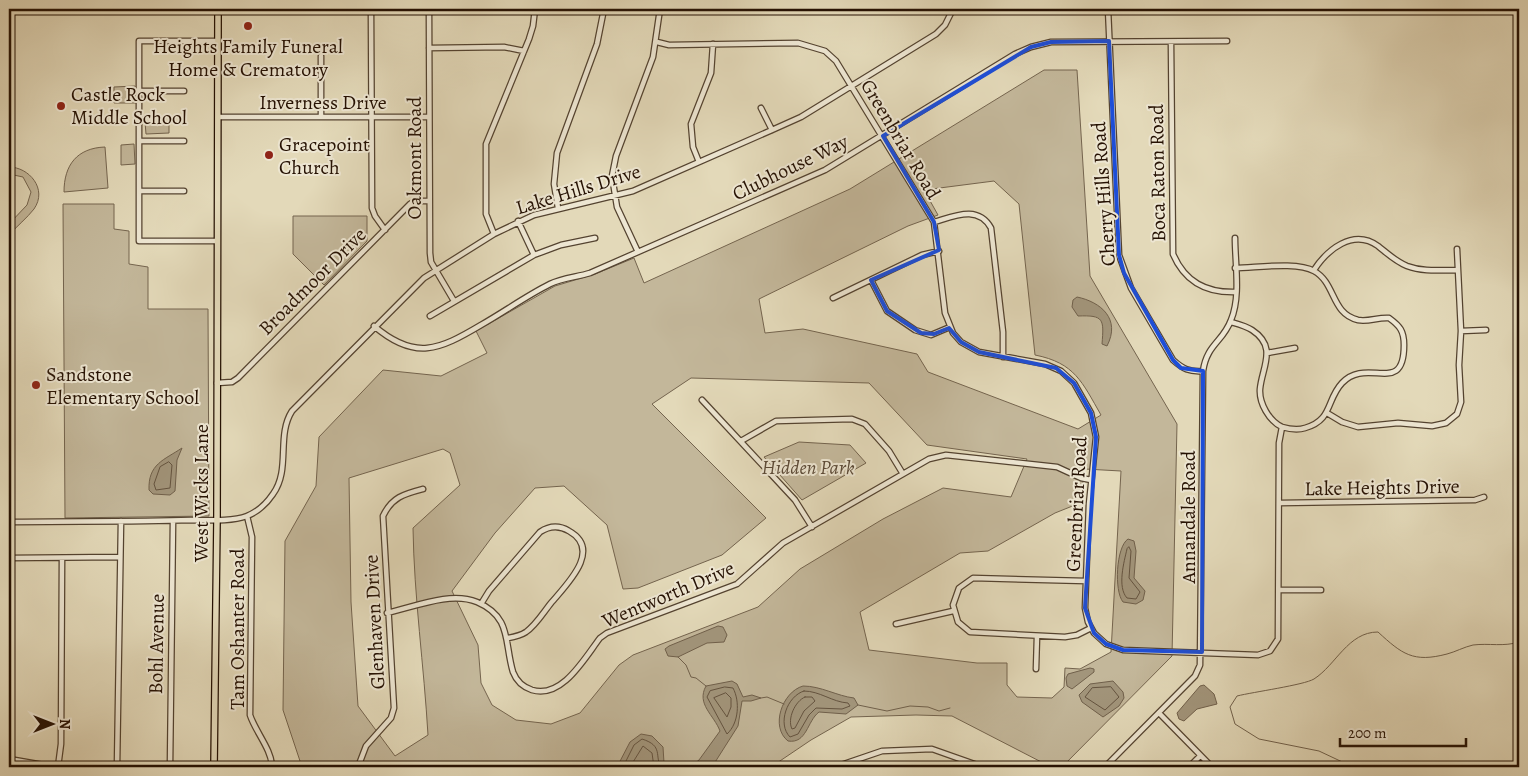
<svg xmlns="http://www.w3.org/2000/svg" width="1528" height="776" font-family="Alegreya,serif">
<rect width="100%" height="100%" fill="#e3d9b9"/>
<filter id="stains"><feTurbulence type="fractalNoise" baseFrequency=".004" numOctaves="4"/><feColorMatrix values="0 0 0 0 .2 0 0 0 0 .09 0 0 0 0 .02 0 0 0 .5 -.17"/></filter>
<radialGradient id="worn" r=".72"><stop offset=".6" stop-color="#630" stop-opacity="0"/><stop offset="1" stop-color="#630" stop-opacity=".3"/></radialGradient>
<path fill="#c3b79a" stroke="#74644e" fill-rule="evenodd" d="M1044,70H1077L1090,276L1177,424L1172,656L1062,767H1051L952,716L916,715L851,717L811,740L771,767H302L283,710L285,541L316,486L319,437L383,370L441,376L487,353L476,331L555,286L595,274L634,258L644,283L850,189ZM994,181L1019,204L1035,355C1075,363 1082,382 1101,415L1078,429L928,372L917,354L803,329L765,333L759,299L908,226L938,215L924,190ZM691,378L869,383L927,445L1027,459L1011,497L943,488L883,519L800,569L758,607L633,655L619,665L580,713L551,724L516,720L492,705L481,683L478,645L452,591L495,533L535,488L564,486L607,525L623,589L638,588L722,555L766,518L652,404ZM443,449L450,453L460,485L413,528C414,597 424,666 428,735L395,756L358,706L351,602L349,478ZM1085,469L1121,471L1111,652L1080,669L1065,668L1064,687L1052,698L1017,697L1007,685V663H977L869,650L860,612L960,553L988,551L1055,513L1080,503Z
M135,86L136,103H114V87Z
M145,122H169V133L146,134Z
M134,144L135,164L121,165V145Z
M105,147L108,188L64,192C64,165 77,148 105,147Z
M9,167C29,167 48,189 34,209C27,218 17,226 9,235V224L27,205L31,192L23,177L9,174Z
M63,204H114V229L129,231V264L148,267V309H208L209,516L65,518Z
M293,216H367V241L324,285L293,254Z
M799,442L850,445L866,463L802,500L764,457Z"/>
<path fill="#a2957b" stroke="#70604b" d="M1077,297C1101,302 1121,319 1107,346L1102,344C1104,319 1104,315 1078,316L1072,307L1073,300Z
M182,448L177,460L175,491L170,495L153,494L149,490C148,464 164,460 182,448Z
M1128,539L1134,541L1136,551L1134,578L1145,591L1143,600L1136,604L1123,602C1114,591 1116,547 1128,539Z
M718,626L723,627L727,635L724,642L707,643L678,657L668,656L665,649L669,646Z
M1090,668L1094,669V672L1072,689L1067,686L1066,678L1068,674Z
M732,681L737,684L743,697L752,695L761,698L751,701H742L738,726L712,767H690L699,760L720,731C714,715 696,704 706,686Z
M1113,681L1123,692L1124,698L1119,706L1103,717L1082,702L1079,695L1090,684Z
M1204,685L1214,694L1217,704L1197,709L1184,721L1179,719L1177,713L1200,686Z
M803,686C821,686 837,696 854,698L858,705L846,714L819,712C807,721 807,744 788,741C770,727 782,692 803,686Z
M641,734L652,736L663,747L664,763L670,767H617L630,742Z"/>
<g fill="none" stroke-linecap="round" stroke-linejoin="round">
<path stroke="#64533f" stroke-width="1" d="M169,462L172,465L170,488L156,490L154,484L160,467Z
M1129,547L1131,551L1129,578L1140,592L1136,599L1127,598C1117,587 1124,562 1127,549Z
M725,687L733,688C740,701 739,723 727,734L707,697L710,691Z
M1111,687L1119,697L1105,710L1085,697L1092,688Z
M804,691C820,691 832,702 848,703L850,706L842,709L816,708L809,715L798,734L790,737C777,724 787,696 804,691Z
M726,693L731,698V707L727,717L714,698Z
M805,697H812L815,701L804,711L795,728L792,729C787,719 795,701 805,697Z
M623,767L634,745L642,739C664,746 654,756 661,767
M630,767L643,746L652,753L654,767"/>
<path stroke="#70604b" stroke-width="1" d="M678,657L686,665L691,677L696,678L706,686
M761,698L767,697L784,704
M858,705L887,711L910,706L928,707L939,711L950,708
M1353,767L1319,751L1259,739L1235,724L1230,707L1237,696C1253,692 1304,685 1314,679C1336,665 1348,632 1378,632C1402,654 1413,663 1447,654C1455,652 1464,647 1473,645C1489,643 1504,647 1519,642"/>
<defs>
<path id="minor" d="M371,9L372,208L375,216L385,230
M429,9L430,253L431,262L454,301
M1108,9L1119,255L1131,288L1173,360C1183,369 1189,372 1203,371
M657,42L669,45L798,43L825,51L836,61L934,222L945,313L953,333L961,342L979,352L1045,364L1061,371L1074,383L1091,413L1096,437L1089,504L1085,608L1088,622L1094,633L1106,644L1123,650L1258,655L1270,651L1278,639L1279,443L1282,427
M1171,42L1173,254C1185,282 1206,293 1236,292
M429,48L504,47L524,51
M321,56V116
M139,91H184
M761,108L772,130
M218,117H429
M139,141H184
M699,162L693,147L691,124L711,73L713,44
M139,191H184
M558,208L554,184L557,153L597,44L604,9
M518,221L534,255
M934,222C955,216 978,205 991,228L1003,332V357
M494,234L486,214V144L529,39L533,26L535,9
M217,241H139V41H218
M638,252L617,207L612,176L616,156L653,57L660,9
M1314,270C1327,250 1353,228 1378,246C1388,254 1395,261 1407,266C1423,272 1440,270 1457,270
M871,280L887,311L915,330L931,335L950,327
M833,298L922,255L939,251
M430,316L534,255L561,245L595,238
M1231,322C1238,324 1246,326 1252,330C1278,347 1262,367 1260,389C1259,403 1269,421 1282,427C1289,429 1299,430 1305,428C1333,420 1326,400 1342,383C1367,356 1404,397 1404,345C1404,331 1400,326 1389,318C1378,317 1369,322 1358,320C1331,314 1336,283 1314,271C1297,261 1255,268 1235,268
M374,326C415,361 439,350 481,325C504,312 526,296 550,284C562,278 577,277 590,273L825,170L1015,54L1031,47L1051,42L1227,41
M1461,331L1486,330
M1267,353L1295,348
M217,383L232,382L238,378L410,204L415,201H428
M702,400L795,500L812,527
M1327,413L1342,422L1358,427L1398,423L1432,426L1446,423L1457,414L1461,402L1459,365L1461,331L1457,249
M741,441L776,421L852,419L865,424L889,451L903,474
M1280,503L1475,500L1484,497
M247,516L252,537L250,715C255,731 272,750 272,767
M9,522C69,521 130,522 191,520C208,520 230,522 247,516C257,512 267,503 273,494C291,469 276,436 292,411L424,278L494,234L534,215L633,191L772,130L801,117L936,34L945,25L953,9
M9,558L120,557
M1086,581L973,578L959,588L953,605L958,622L970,632L1065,637L1077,635L1091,628
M1279,590H1321
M481,604L489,591L540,532C549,526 559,525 569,531C603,550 566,585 551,603C543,613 536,625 526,632C520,636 514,637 508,638
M387,613C414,607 450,591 477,602C512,617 504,642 513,672C516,680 523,687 532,690C562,699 584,659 600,638L607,633L737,584L783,543L929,459L946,455L1057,467L1081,478L1091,480
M896,624L953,611
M1036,669L1037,636
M1159,713L1212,767
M9,759L55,767
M58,767L61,744L62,558
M117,767L121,521
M170,767L173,521
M358,767L366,746L391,718L394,708L383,516C392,497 404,494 423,489
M835,767L882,751L932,749L983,767
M1105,767L1195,676L1200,665L1203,371C1207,344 1223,342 1231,320C1241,296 1235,264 1235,238
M1189,767L1200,756"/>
<path id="major" d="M214,767L217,519L218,9"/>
</defs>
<use href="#minor" stroke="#544330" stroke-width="7"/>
<use href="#major" stroke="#251103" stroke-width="8"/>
<use href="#minor" stroke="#ede6d2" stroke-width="4.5"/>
<use href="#major" stroke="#e3d9b9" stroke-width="5.5"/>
</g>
<path fill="none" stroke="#1d4ed8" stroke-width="4" stroke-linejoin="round" d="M1109,41L1119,255L1124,273L1173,360L1181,368L1203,371L1202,652L1123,650L1106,644L1094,633L1085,608L1096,437L1091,413L1074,383L1056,368L979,352L961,342L949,328L934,334L921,333L887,311L871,280L939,250L934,222L883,136L1031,47L1051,42Z"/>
<g fill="#8f2418" stroke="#ede6d2" stroke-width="2">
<circle cx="248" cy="26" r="5"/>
<circle cx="61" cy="106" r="5"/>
<circle cx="269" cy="155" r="5"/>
<circle cx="36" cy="385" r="5"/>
</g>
<g text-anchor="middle" stroke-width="4" stroke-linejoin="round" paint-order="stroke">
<g font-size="20" fill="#251103" stroke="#ede6d2" text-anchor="start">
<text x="248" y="53" text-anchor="middle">Heights Family Funeral<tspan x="248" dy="23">Home &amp; Crematory</tspan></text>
<text x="71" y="101">Castle Rock<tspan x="71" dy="23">Middle School</tspan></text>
<text x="279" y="151">Gracepoint<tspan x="279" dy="23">Church</tspan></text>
<text x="46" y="381">Sandstone<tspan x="46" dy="23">Elementary School</tspan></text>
</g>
<g font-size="20" fill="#251103" stroke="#ede6d2">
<text x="323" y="109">Inverness Drive</text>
<text transform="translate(901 139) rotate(59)" y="7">Greenbriar Road</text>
<text transform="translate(414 158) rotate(-90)" y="7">Oakmont Road</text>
<text transform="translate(790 167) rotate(-26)" y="7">Clubhouse Way</text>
<text transform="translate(1157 173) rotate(-91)" y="7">Boca Raton Road</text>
<text transform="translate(578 189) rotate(-17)" y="7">Lake Hills Drive</text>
<text transform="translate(1103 194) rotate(-94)" y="7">Cherry Hills Road</text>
<text transform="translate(312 281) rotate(-45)" y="7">Broadmoor Drive</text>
<text transform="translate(1382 487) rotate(-1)" y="7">Lake Heights Drive</text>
<text transform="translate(201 493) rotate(-90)" y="7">West Wicks Lane</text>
<text transform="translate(1076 504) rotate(-87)" y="7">Greenbriar Road</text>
<text transform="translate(1188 517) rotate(-90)" y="7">Annandale Road</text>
<text transform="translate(668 594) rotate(-23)" y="7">Wentworth Drive</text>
<text transform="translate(374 622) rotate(-93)" y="7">Glenhaven Drive</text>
<text transform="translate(237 629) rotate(-90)" y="7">Tam Oshanter Road</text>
<text transform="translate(156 644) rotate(-89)" y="7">Bohl Avenue</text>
</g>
<g font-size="20" font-style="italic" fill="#5c4b38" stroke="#ede6d2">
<text x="808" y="474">Hidden Park</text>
</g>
</g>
<rect width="1528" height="776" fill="none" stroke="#e3d9b9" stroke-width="30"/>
<rect x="10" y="10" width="1508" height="756" fill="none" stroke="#251103" stroke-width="2.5"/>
<rect x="15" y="15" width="1498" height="746" fill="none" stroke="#251103"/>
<g transform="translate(52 724) rotate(90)" stroke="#ede6d2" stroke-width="4" paint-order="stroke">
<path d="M0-4L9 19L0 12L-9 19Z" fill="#251103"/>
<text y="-8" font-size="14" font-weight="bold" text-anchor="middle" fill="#251103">N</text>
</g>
<path d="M1340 738v8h126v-8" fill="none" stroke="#251103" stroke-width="2.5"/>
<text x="1348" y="738" font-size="15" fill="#251103" stroke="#ede6d2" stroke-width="4" paint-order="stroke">200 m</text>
<rect width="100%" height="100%" filter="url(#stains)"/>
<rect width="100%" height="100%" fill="url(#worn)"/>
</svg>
